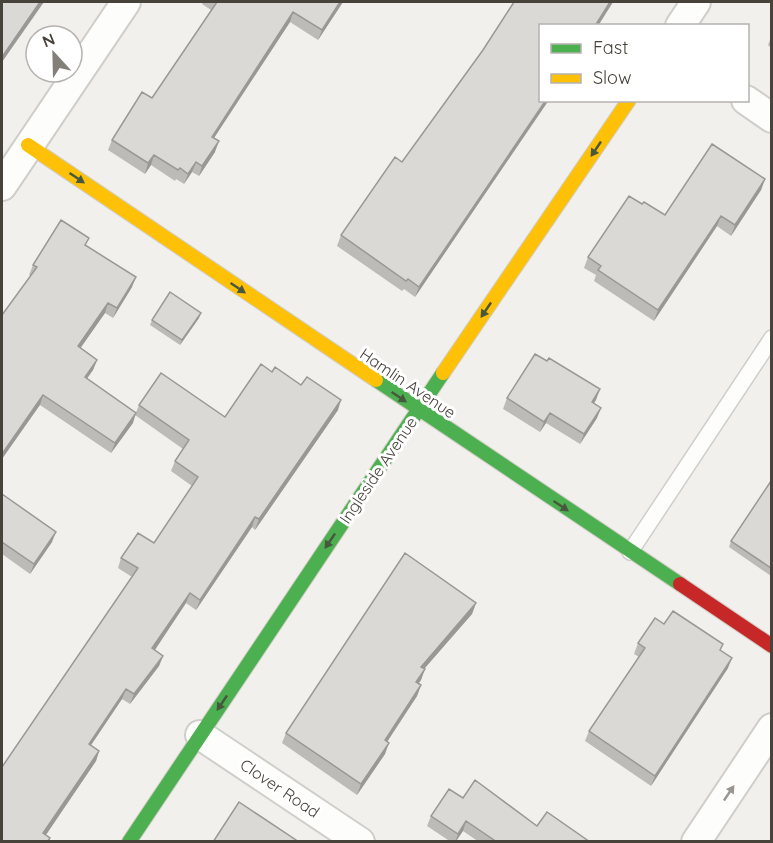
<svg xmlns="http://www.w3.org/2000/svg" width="773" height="843" font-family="Quicksand,sans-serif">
<rect width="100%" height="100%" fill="#f2f0ed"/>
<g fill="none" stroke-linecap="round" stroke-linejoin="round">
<defs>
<path id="lane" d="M630,552L772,338"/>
<path id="street" d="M680,26L696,2
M746,100L772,118
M2,186L126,2
M200,735L360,842
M696,842L772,728"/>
<path id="fast" d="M376,380L680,584
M129,842L443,373"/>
<path id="slow" d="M28,145L376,380
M443,373L629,100"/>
<path id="jam" d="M680,584L772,646"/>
</defs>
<use href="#lane" stroke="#d0cecb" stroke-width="18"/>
<use href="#street" stroke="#d0cecb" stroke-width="32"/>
<use href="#fast" stroke="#d0cdc5" stroke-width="16"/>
<use href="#slow" stroke="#d0cdc5" stroke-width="16"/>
<use href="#jam" stroke="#d0cdc5" stroke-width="16"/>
<use href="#lane" stroke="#fdfdfc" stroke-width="15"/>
<use href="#street" stroke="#fdfdfc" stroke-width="28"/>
<use href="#fast" stroke="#4caf50" stroke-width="14"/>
<use href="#slow" stroke="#ffc107" stroke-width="14"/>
<use href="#jam" stroke="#c62828" stroke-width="14"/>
</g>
<path fill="#bcbbb8" d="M203,2H343L318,40L290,22L214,138L215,152L199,176L192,172L184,184L176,179L175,181L151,165L145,174L108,150L112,140L152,98L211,10L202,4Z
M514,2H613L415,297L404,289L402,291L337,246L341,235L402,162L483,50Z
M771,37V48L768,45Z
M765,179L761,190L731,236L717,226L654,321L594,281L596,275L584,268L588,257L665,215Z
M86,246L132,287L113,318L105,313L80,348L97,360L93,370L87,378L133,423L111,453L40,405L30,275H29L33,265Z
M199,318L180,345L150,325L152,320Z
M272,372L338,410L255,530L252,527L196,610L186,603L154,650L163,656L159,666L130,704L122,699L91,745L99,751L96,761L46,835L50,838L49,842H2L132,577L118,568L121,558L154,543L192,486L171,471L175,461L183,449L135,415L139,405L225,417Z
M507,398L596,400L594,403L597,418L580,444L546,423L540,432L503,409Z
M771,481V576L729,547L731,541Z
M2,494L52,542L30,574L2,554Z
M476,603L472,614L424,669L421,680L418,684L421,685L417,696L387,742L385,754L357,795L282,743L286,733Z
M664,624L721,651L728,668L651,786L585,741L589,731L639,657L634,654L638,643Z
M463,798L537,826L590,842H479L463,831L456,842H451L427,826L431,816Z"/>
<path fill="#999896" d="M40,2H44L2,62V57Z
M340,2H343L318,40L322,30Z
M610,2H613L598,26H595Z
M293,12L290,22L208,147L212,137Z
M546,100H549L415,297L419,287Z
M219,141L215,152L199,176L202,166Z
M154,155L151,165L145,174L148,163Z
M196,162L192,172L184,184L188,174Z
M765,179L761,190L731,236L735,225Z
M721,216L717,226L654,321L658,310Z
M136,277L132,287L113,318L117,308Z
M108,303L105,313L75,356L78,346Z
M201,313L199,318L180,345L182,340Z
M97,360L93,370L81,387L85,377Z
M600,389L596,400L588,412L592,402Z
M43,395L40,405L2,459V454Z
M341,400L338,410L255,530L259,519Z
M601,408L597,418L580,444L584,434Z
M136,413L133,423L111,453L115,443Z
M550,413L546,423L540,432L544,422Z
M255,517L252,527L196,610L200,600Z
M56,532L52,542L30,574L34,564Z
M190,593L186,603L149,659L152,648Z
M476,603L472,614L417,677L421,667Z
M163,656L159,666L130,704L134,694Z
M732,658L728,668L651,786L655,776Z
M425,669L421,680L412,693L416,682Z
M421,685L417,696L381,751L385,740Z
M126,689L122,699L85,754L89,744Z
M389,743L385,754L357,795L361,784Z
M99,751L96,761L41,842L43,833Z
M466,821L463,831L455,842L458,834Z"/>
<path fill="#dbd9d6" stroke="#999896" stroke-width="1.5" d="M2,2H40L2,57Z
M217,2H340L322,30L293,12L212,137L219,141L202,166L196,162L188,174L180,168L178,170L154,155L148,163L112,140L142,92L152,98Z
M514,2H610L595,26H540V100H546L419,287L408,279L406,281L341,235L395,157L402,162L483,50Z
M712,144L765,179L735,225L721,216L658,310L598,270L601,266L588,257L629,196L642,204L644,202L665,215Z
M61,220L89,238L85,245L136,277L117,308L108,303L78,346L97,360L85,377L136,413L115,443L43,395L2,454V315L37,267L33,265Z
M170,292L201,313L182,340L152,320Z
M535,354L547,361L549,358L600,389L592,402L601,408L584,434L550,413L544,422L507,398Z
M261,364L272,372L275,367L301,385L307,377L341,400L259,519L255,517L200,600L190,593L152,648L163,656L134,694L126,689L89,744L99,751L43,833L50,838L47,842H2V767L138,568L121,558L138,533L154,543L198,477L175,461L189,440L139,405L161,373L225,417Z
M771,481V568L731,541Z
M2,494L56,532L34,564L2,542Z
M405,553L476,603L421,667L425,669L416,682L421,685L385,740L389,743L361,784L286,733Z
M673,611L723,644L720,650L732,658L655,776L589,731L645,648L638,643L655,618L664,624Z
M475,780L537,826L547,812L590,842H497L466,821L458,834L431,816L449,789L463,798Z
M239,802L299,842H213Z"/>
<defs><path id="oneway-solid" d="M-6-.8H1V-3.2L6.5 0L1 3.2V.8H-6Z" transform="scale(1.5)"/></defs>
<g fill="#48583e">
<use href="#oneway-solid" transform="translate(596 149) rotate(124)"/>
<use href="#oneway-solid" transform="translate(77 178) rotate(34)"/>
<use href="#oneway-solid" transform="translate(238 288) rotate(34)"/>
<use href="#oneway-solid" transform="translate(486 310) rotate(124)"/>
<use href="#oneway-solid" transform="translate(399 397) rotate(34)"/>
<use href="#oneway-solid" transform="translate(561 506) rotate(34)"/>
<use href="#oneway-solid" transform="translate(330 541) rotate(124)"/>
<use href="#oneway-solid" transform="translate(222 703) rotate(124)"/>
</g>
<use fill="#999691" href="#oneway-solid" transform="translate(729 793) rotate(-56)"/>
<g text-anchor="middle" stroke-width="6" stroke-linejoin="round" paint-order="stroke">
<g font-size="16" fill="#47423a" stroke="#fff">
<text transform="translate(408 383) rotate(34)" y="6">Hamlin Avenue</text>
<text transform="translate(378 470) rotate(-56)" y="6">Ingleside Avenue</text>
<text transform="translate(280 788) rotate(34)" y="6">Clover Road</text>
</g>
</g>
<rect width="773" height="843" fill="none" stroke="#47423a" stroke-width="6"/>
<rect x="539" y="24" width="210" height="78" fill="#ffffff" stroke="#b5b3b0" stroke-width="1.5"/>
<rect x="551" y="44" width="30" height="9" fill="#4caf50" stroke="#b5b3b0" stroke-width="1.5"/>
<text x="593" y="54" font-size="18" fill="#47423a">Fast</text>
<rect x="551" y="74" width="30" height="9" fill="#ffc107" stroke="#b5b3b0" stroke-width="1.5"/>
<text x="593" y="84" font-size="18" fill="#47423a">Slow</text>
<g transform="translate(54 54) rotate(338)"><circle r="28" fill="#ffffff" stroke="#b5b3b0" stroke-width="1.5"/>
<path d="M0-4.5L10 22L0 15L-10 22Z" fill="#837f79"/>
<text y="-9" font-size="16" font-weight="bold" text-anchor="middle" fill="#47423a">N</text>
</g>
</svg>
